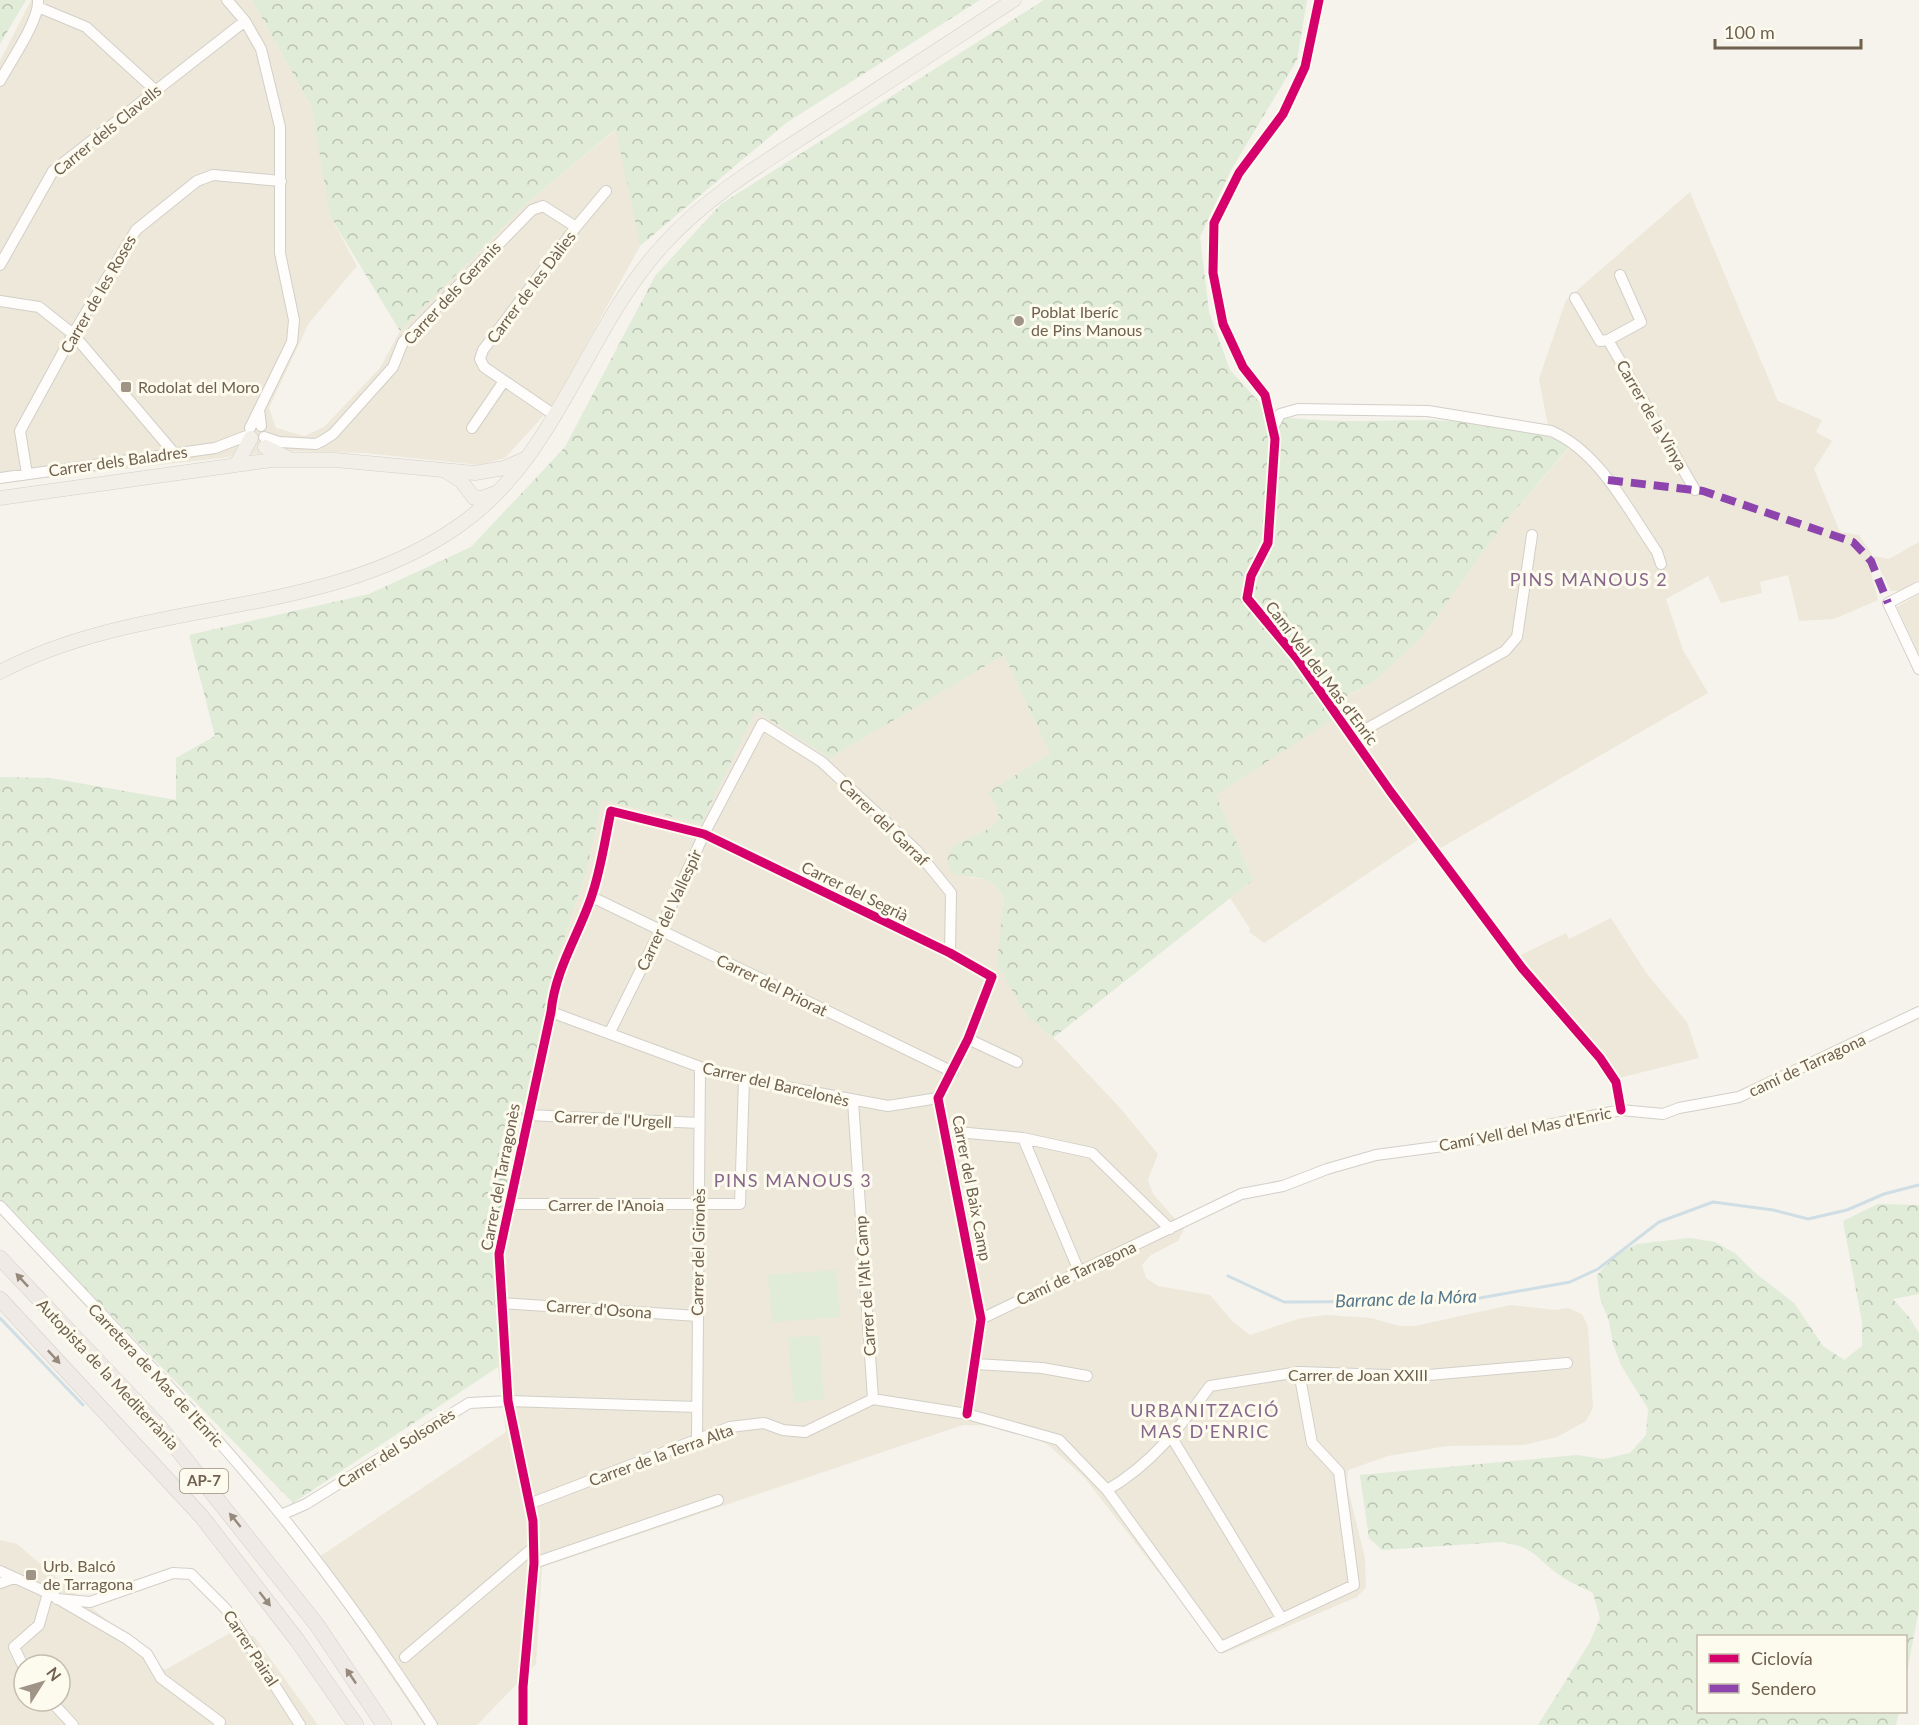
<svg xmlns="http://www.w3.org/2000/svg" width="1919" height="1725" font-family="Lato,sans-serif">
<defs>
<pattern id="forest-crowns" width="20" height="18" patternUnits="userSpaceOnUse" patternTransform="scale(1.5)"><rect width="20" height="18" fill="#e0ebd8"/><path d="M2 6a3 3 0 1 1 6 0M12 15a3 3 0 1 1 6 0" fill="none" stroke="#bac2b2"/></pattern>
</defs>
<rect width="100%" height="100%" fill="#f5f3ec"/>
<path fill="#ede8da" fill-rule="evenodd" d="M31,0H252L312,108L330,216L357,266L309,323L269,408L276,428L304,436L324,427L380,368L400,331L529,201L617,129L640,246L553,405L505,458L480,465L365,453L283,451L0,483V61Z
M1690,192L1778,401L1822,420L1816,432L1832,441L1814,469L1840,532L1859,535L1872,554L1867,557L1878,600L1834,619L1799,621L1788,575L1760,582L1762,593L1721,603L1708,576L1666,599L1683,650L1708,693L1439,849L1428,833L1264,943L1249,932L1250,929L1230,898L1253,880L1216,795L1332,719L1325,709L1376,680L1422,637L1504,523L1570,447L1548,426L1539,379L1566,300Z
M1919,542V580L1899,591H1891L1873,556L1889,559Z
M1919,594V655L1897,607Z
M1004,655L1050,754L988,792L996,805L999,819L990,828L953,846L971,878L985,879L997,887L1004,901L998,963L1026,1015L1059,1043L1121,1109L1158,1154L1148,1180L1153,1194L1184,1229L1178,1241L1151,1255L1142,1265L1146,1278L1158,1286L1210,1295L1232,1321L1250,1335L1301,1318L1327,1315L1371,1318L1400,1326H1415L1511,1305L1555,1310L1568,1308L1582,1314L1588,1326L1593,1408L1586,1421L1557,1437L1524,1445L1447,1446L1388,1456L1348,1470L1347,1485L1365,1558L1366,1587L1357,1597L1222,1654L1084,1477L1047,1444L1009,1426L963,1425L542,1567L536,1664L477,1725H424L313,1561L506,1432L498,1367L494,1238L556,963L587,869L602,800L701,824L756,711L830,758Z
M1611,918L1647,974L1687,1022L1699,1058L1619,1078L1612,1065L1560,1007L1521,955L1566,933L1569,939Z
M0,1540L17,1544L165,1670L230,1633L254,1636L318,1725H0ZM24,1665H60V1701H24Z"/>
<path fill="url(#forest-crowns)" d="M0,0H26L0,44Z
M252,0H980L786,123L640,246L616,129L529,201L400,331L330,216L312,108Z
M1044,0H1307L1297,60L1231,170L1200,237L1209,312L1230,370L1273,417C1296,418 1320,421 1343,421C1414,421 1506,413 1570,446L1504,523L1422,637L1376,680L1325,708L1333,719L1216,795L1253,880L1053,1038L1026,1015L997,963L1004,900L997,887L985,879L953,874L947,860L953,846L990,828L999,819L996,805L988,792L1050,754L1004,655L830,758L756,711L701,824L602,800L587,869L556,963L494,1238L498,1367L293,1503L0,1200V777L50,778L176,800V758L215,736L189,635L369,594L471,547L565,447L655,276L721,204Z
M1878,1204L1919,1205V1294L1893,1299L1909,1317L1919,1333V1609L1906,1677V1636H1698V1712H1899L1896,1725H1538L1590,1642L1600,1618L1593,1593C1584,1588 1573,1584 1564,1578C1537,1561 1536,1546 1500,1542L1382,1550L1369,1538L1360,1475L1577,1455L1604,1459L1630,1453L1646,1435L1648,1409L1621,1365L1613,1344L1609,1321L1600,1298L1597,1275L1615,1256L1637,1244L1690,1238L1715,1242L1736,1254L1754,1272L1794,1303L1823,1346L1844,1360L1862,1346V1322L1843,1221Z"/>
<path fill="#e0ebd8" d="M836,1270L840,1317L772,1322L768,1275Z
M819,1335L824,1399L794,1402L788,1338Z"/>
<g fill="none" stroke-linecap="round" stroke-linejoin="round">
<path stroke="#cfdee4" stroke-width="3" d="M1228,1276L1284,1302L1463,1301L1570,1282L1598,1269L1659,1222L1713,1202L1773,1210L1808,1219L1847,1210L1884,1194L1919,1185
M0,1318L83,1405"/>
<defs>
<path id="minor" d="M227,0L245,21L261,49L280,127V253L294,320L292,342L250,428
M1319,0L1305,67L1283,114L1239,173L1214,223L1213,273L1223,324L1243,367L1265,395L1275,439L1268,543L1251,576L1247,598L1296,657L1390,791L1522,968L1600,1058L1616,1082L1621,1110
M38,7L86,27L155,90
M0,81C10,62 39,21 38,1
M0,265L53,171L245,21
M1575,298L1600,341L1608,340L1695,490
M0,301L39,307L73,334L174,453
M1608,340L1641,322L1620,275
M259,409L261,426
M556,416L484,367L480,359L483,350L576,227L606,191
M1274,426L1280,414L1298,409L1428,411L1551,431C1600,452 1628,510 1657,552L1661,564
M472,428L504,381
M264,437L279,442L316,444L322,441L333,434L393,367L403,342L532,210L543,206L576,227
M27,474L20,431L73,334L136,230L197,181L213,175L281,181
M0,478L215,448L249,435
M1919,587L1888,603L1919,669
M1352,737L1505,651L1517,637L1532,535
M592,897L953,1072
M551,1012L700,1067L744,1079L888,1106L938,1098
M610,1032L660,931L704,834L762,724L822,762L917,851L951,893L950,953
M968,1039L1017,1062
M853,1101L873,1399
M528,1115L699,1123
M946,1131L1023,1138L1092,1153L1170,1229
M1023,1138L1079,1271
M508,1204H740L744,1079
M0,1206C95,1308 193,1407 281,1515C335,1582 385,1653 432,1725
M500,1303L698,1316
M981,1319L1241,1194L1283,1186L1327,1169L1376,1155L1451,1145L1621,1110L1663,1114L1679,1108L1739,1097L1919,1012
M975,1364L1042,1368L1087,1376
M697,1438L700,1067
M1172,1438L1282,1619
M1107,1490L1221,1647L1354,1585L1339,1472L1312,1443L1299,1372
M529,1504L730,1427L764,1423L783,1430L805,1432L873,1399L967,1414L1059,1440L1107,1490C1151,1465 1181,1426 1210,1386L1299,1372L1417,1376L1567,1363
M281,1515L306,1504L469,1403L508,1401L697,1407
M534,1563L718,1500
M0,1571L48,1593L127,1639L147,1654L161,1678L220,1722L219,1725
M0,1583L14,1578
M57,1599L90,1602L173,1573L191,1574L226,1609L300,1725
M405,1657L534,1547
M24,1668L14,1647L39,1625L48,1593
M51,1701L73,1725
M523,1725V1687L534,1563L533,1521L508,1401L499,1254L551,1012C555,970 578,936 591,898C601,870 605,839 611,811L704,834L950,953L992,977L968,1039L938,1098L981,1319L967,1414"/>
<path id="major" d="M265,447L290,459
M236,465L251,438
M447,472L461,481L474,498H482L495,493
M0,498L272,460H335L475,473L504,468L527,458
M0,672C143,596 321,621 457,527C559,457 584,330 665,243C709,195 763,163 817,128C883,86 948,43 1014,0"/>
<path id="highway" d="M0,1258L159,1426L317,1625L384,1725
M0,1299L202,1517L297,1640L356,1725"/>
</defs>
<use href="#minor" stroke="#d2cfc7" stroke-width="12"/>
<use href="#major" stroke="#d3cfc7" stroke-width="15"/>
<use href="#highway" stroke="#d3cfc7" stroke-width="16"/>
<use href="#minor" stroke="#fefdfc" stroke-width="10"/>
<use href="#major" stroke="#f1efe7" stroke-width="14"/>
<use href="#highway" stroke="#efeae6" stroke-width="15"/>
<path stroke="#8e44ad" stroke-width="8" stroke-dasharray="15 8" stroke-linecap="butt" d="M1608,480L1703,491L1853,542L1871,561L1888,603"/>
<defs>
<path id="cycleway" d="M1319,0L1305,67L1283,114L1239,173L1214,223L1213,273L1223,324L1243,367L1265,395L1275,439L1268,543L1251,576L1247,598L1296,657L1390,791L1522,968L1600,1058L1616,1082L1621,1110
M523,1725V1687L534,1563L533,1521L508,1401L499,1254L551,1012C555,970 578,936 591,898C601,870 605,839 611,811L704,834L950,953L992,977L968,1039L938,1098L981,1319L967,1414"/>
</defs>
<use href="#cycleway" stroke="#fdfaee" stroke-width="13"/>
<use href="#cycleway" stroke="#d6006c" stroke-width="9"/>
</g>
<defs><path id="oneway-solid" d="M-6-.8H1V-3.2L6.5 0L1 3.2V.8H-6Z" transform="scale(1.5)"/></defs>
<g fill="#968a7c">
<use href="#oneway-solid" transform="translate(22 1280) rotate(-133)"/>
<use href="#oneway-solid" transform="translate(54 1357) rotate(47)"/>
<use href="#oneway-solid" transform="translate(235 1520) rotate(-129)"/>
<use href="#oneway-solid" transform="translate(265 1599) rotate(52)"/>
<use href="#oneway-solid" transform="translate(351 1676) rotate(-124)"/>
</g>
<g fill="#9f9486" stroke="#fdfaee" stroke-width="2">
<circle cx="1019" cy="321" r="6"/>
<rect x="120" y="381" width="12" height="12" rx="3"/>
<rect x="25" y="1569" width="12" height="12" rx="3"/>
</g>
<g text-anchor="middle" stroke-width="6" stroke-linejoin="round" paint-order="stroke">
<rect fill="#fdfaee" stroke="#9a8f7f" stroke-width="1.5" x="180" y="1469" width="48" height="24" rx="4.5"/>
<g font-size="15" font-weight="bold" fill="#70614f">
<text x="204" y="1486">AP-7</text>
</g>
<g font-size="16" fill="#70614f" stroke="#fdfaee">
<text transform="translate(107 130) rotate(-39)" y="6">Carrer dels Clavells</text>
<text transform="translate(531 287) rotate(-53)" y="6">Carrer de les Dàlies</text>
<text transform="translate(452 293) rotate(-47)" y="6">Carrer dels Geranis</text>
<text transform="translate(98 294) rotate(-60)" y="6">Carrer de les Roses</text>
<text transform="translate(1652 415) rotate(60)" y="6">Carrer de la Vinya</text>
<text transform="translate(118 461) rotate(-8)" y="6">Carrer dels Baladres</text>
<text transform="translate(1322 673) rotate(53)" y="6">Camí Vell del Mas d'Enric</text>
<text transform="translate(884 822) rotate(44)" y="6">Carrer del Garraf</text>
<text transform="translate(855 891) rotate(26)" y="6">Carrer del Segrià</text>
<text transform="translate(669 910) rotate(-65)" y="6">Carrer del Vallespir</text>
<text transform="translate(772 985) rotate(26)" y="6">Carrer del Priorat</text>
<text transform="translate(1807 1065) rotate(-25)" y="6">camí de Tarragona</text>
<text transform="translate(776 1084) rotate(13)" y="6">Carrer del Barcelonès</text>
<text transform="translate(613 1119) rotate(3)" y="6">Carrer de l'Urgell</text>
<text transform="translate(1525 1129) rotate(-11)" y="6">Camí Vell del Mas d'Enric</text>
<text transform="translate(500 1177) rotate(-79)" y="6">Carrer del Tarragonès</text>
<text transform="translate(972 1188) rotate(79)" y="6">Carrer del Baix Camp</text>
<text x="606" y="1211">Carrer de l'Anoia</text>
<text transform="translate(698 1252) rotate(-89)" y="6">Carrer del Gironès</text>
<text transform="translate(1076 1273) rotate(-25)" y="6">Camí de Tarragona</text>
<text transform="translate(865 1286) rotate(-94)" y="6">Carrer de l'Alt Camp</text>
<text transform="translate(599 1309) rotate(4)" y="6">Carrer d'Osona</text>
<text transform="translate(108 1374) rotate(47)" y="6">Autopista de la Mediterrània</text>
<text transform="translate(156 1375) rotate(47)" y="6">Carretera de Mas de l'Enric</text>
<text x="1358" y="1381">Carrer de Joan XXIII</text>
<text transform="translate(396 1448) rotate(-32)" y="6">Carrer del Solsonès</text>
<text transform="translate(661 1455) rotate(-20)" y="6">Carrer de la Terra Alta</text>
<text transform="translate(251 1648) rotate(57)" y="6">Carrer Pairal</text>
</g>
<g font-size="16" fill="#70614f" stroke="#fdfaee" text-anchor="start">
<text x="1031" y="318">Poblat Iberíc<tspan x="1031" dy="18">de Pins Manous</tspan></text>
<text x="138" y="393">Rodolat del Moro</text>
<text x="43" y="1572">Urb. Balcó<tspan x="43" dy="18">de Tarragona</tspan></text>
</g>
<g font-size="18" letter-spacing="1.5" fill="#87678c" stroke="#fdfaee">
<text x="1589" y="586">PINS MANOUS 2</text>
<text x="793" y="1187">PINS MANOUS 3</text>
<text x="1205" y="1417">URBANITZACIÓ<tspan x="1205" dy="21">MAS D'ENRIC</tspan></text>
</g>
<g font-size="18" font-style="italic" fill="#54788d" stroke="#fdfaee">
<text transform="translate(1406 1299) rotate(-2)" y="6">Barranc de la Móra</text>
</g>
</g>
<rect x="1697" y="1635" width="210" height="78" fill="#fdfaee" stroke="#c5bdae" stroke-width="1.5"/>
<rect x="1709" y="1654" width="30" height="9" fill="#d6006c" stroke="#c5bdae" stroke-width="1.5"/>
<text x="1751" y="1665" font-size="18" fill="#70614f">Ciclovía</text>
<rect x="1709" y="1684" width="30" height="9" fill="#8e44ad" stroke="#c5bdae" stroke-width="1.5"/>
<text x="1751" y="1695" font-size="18" fill="#70614f">Sendero</text>
<g transform="translate(42 1683) rotate(53)"><circle r="28" fill="#fdfaee" stroke="#c5bdae" stroke-width="1.5"/>
<path d="M0-4.5L10 22L0 15L-10 22Z" fill="#9f9486"/>
<text y="-9" font-size="16" font-weight="bold" text-anchor="middle" fill="#70614f">N</text>
</g>
<path d="M1715 39v9h146v-9" fill="none" stroke="#70614f" stroke-width="3"/>
<text x="1724" y="39" font-size="18" fill="#70614f" stroke="#fdfaee" stroke-width="4.5" paint-order="stroke">100 m</text>
</svg>
